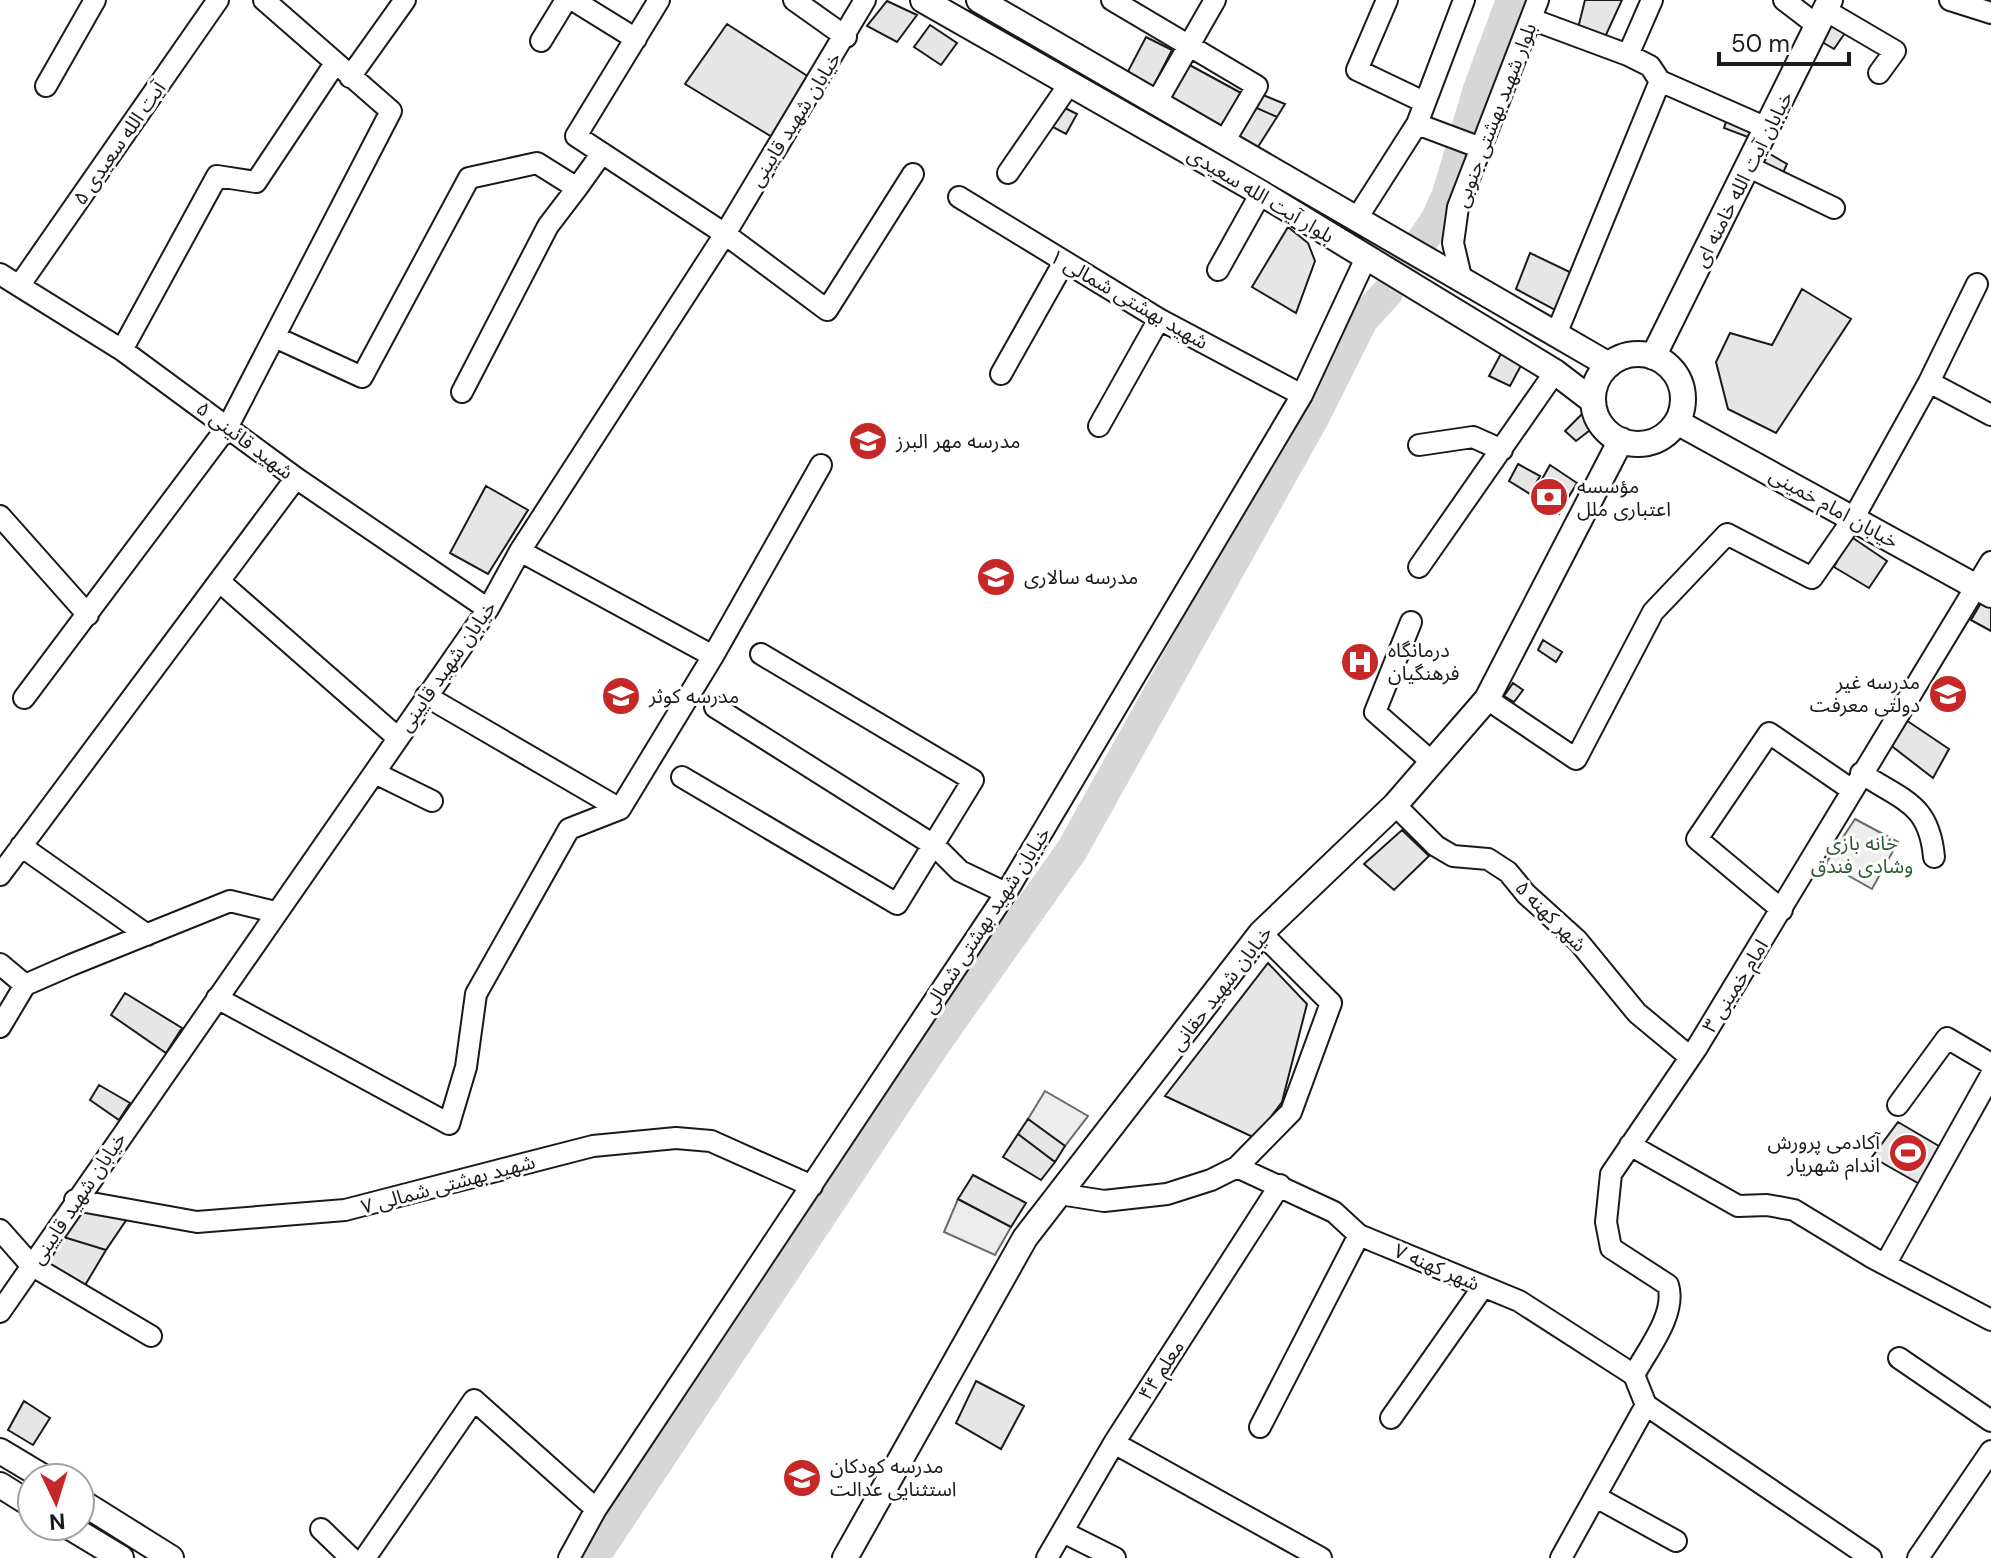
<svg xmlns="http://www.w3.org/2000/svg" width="1991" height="1558" font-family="'DM Sans','Noto Sans Arabic',sans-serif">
<rect width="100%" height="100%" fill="#fff"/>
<path fill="#ededed" stroke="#6a6a6a" stroke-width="2" d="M1855,819L1898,842L1872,889L1826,863Z
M1045,1091L1088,1116L1065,1146L1028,1119Z
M958,1199L1011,1227L995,1255L944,1232Z"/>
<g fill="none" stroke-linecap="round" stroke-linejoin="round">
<path stroke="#d7d7d7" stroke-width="32" d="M1402,270L1437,219L1448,194L1479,89L1512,0
M593,1558L936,1042L1072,850L1313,418L1362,320L1387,293"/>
</g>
<path fill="#e6e6e6" stroke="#1a1a1a" stroke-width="2" d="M1585,0H1622L1605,37L1578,28Z
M887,1L917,15L897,42L867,26Z
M1828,20L1847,30L1834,49L1817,39Z
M727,24L812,79L772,137L685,84Z
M930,25L957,43L941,65L914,47Z
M1146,37L1172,50L1151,91L1125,77Z
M1184,62L1243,94L1223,131L1164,98Z
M1258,93L1285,104L1277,117L1250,105Z
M1250,105L1277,117L1256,150L1232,136Z
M1063,107L1077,114L1066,134L1049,125Z
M1728,116L1751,123L1753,139L1724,128Z
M1768,153L1787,164L1783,173L1762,163Z
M1288,227L1308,243L1315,261L1296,313L1252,287Z
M1530,253L1576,275L1557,311L1516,289Z
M1802,289L1851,319L1776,433L1728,409L1716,362L1730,333L1772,345Z
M1503,350L1524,360L1510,386L1489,376Z
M1589,407L1598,424L1576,441L1565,431Z
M1518,464L1540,476L1530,494L1509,481Z
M1550,465L1577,483L1568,498L1541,481Z
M1541,481L1568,498L1559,514L1531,496Z
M486,486L528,510L488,574L450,553Z
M1850,536L1887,561L1869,588L1834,567Z
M1985,596L1991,600V631L1971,620Z
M1543,640L1562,652L1556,662L1538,650Z
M1513,683L1523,690L1514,702L1504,696Z
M1903,718L1949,749L1933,778L1889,744Z
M1402,830L1429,856L1394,890L1364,864Z
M1268,963L1307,1004L1282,1102L1255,1138L1165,1096Z
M125,993L182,1028L166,1053L111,1015Z
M99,1085L130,1103L119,1120L90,1100Z
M1028,1119L1065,1146L1055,1162L1018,1134Z
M1898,1122L1944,1149L1923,1186L1872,1157Z
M1018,1134L1055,1162L1041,1180L1003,1157Z
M973,1175L1026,1203L1011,1227L958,1199Z
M78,1208L129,1216L106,1250L57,1235Z
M57,1235L106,1250L84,1287L39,1263Z
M976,1381L1024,1406L1001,1449L956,1423Z
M24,1401L50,1418L33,1445L8,1430Z"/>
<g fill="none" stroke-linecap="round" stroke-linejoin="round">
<defs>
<path id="minor" d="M573,0L636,39
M659,0L576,136L725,234L827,310L913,174
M794,0L846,37
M1112,0L1257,86L1225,140
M1387,0L1357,70L1424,102
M1784,0L1818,26
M1950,0L1991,13
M1825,10L1895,51L1879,73
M1531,19L1628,55L1650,66L1660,81
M541,41L566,0
M1628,55L1652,0
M350,77L405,0
M1660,81L1769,129
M46,86L95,0
M1156,103L1215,0
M1417,124L1481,148
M1749,167L1834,208
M1008,173L1070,83
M959,197L1159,319L1302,395
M1357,218L1417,124L1464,0
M1218,270L1261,193
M0,274L122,350L296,478L488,609
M1461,277L1453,243L1458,207L1538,0
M1977,284L1929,382L1991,415
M19,286L218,0
M1557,332L1660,81
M277,338L362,377L469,178L537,163L577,188L602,153
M122,350L217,176L256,182L334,65
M1001,374L1064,262
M462,392L548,226L577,188
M1099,426L1159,319
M1419,445L1473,437L1502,450
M0,516L88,615
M520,551L713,656
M1419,567L1555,372
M220,582L398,738
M1411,622L1375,712L1432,762
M426,696L620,809
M24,698L228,426L391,111L264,0
M1487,699L1576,759L1653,612L1727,534L1812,578L1853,519L1929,382
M715,707L935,846L960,871L1006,893
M1861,773C1903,801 1929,803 1934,857
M377,774L432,801
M682,777L897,904L973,780L761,654
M1395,805L1436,846L1453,856L1488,859L1508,872L1526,894L1578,941L1637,1013L1690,1057
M21,846L147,935
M0,875L296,478
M1782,910L1697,839L1769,733L1852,790
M0,964L25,985
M217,998L449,1124L466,1067L476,994L569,829L620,809L713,656L821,465
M0,1027L25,985L71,965L230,901L275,912
M1898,1105L1947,1038L1991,1064
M1630,1145L1738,1206L1767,1205L1794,1210L1873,1258L1991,1320
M1237,1167L1334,1212L1359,1235L1519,1301L1634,1375
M1060,1194L1104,1201L1167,1194L1211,1180L1237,1167L1291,1112L1331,1003L1261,933
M75,1200L197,1222L345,1210L593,1146L676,1138L711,1141L812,1186
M0,1230L31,1265L151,1336
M1886,1263L1991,1075
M0,1312L488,609L520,551L725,234L865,0
M1899,1358L1991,1421
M1634,1375C1647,1350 1677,1314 1668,1285L1611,1248L1606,1222L1611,1174L1696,1049L1991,562
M1634,1375L1646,1405L1871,1558
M1391,1418L1483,1287
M1260,1427L1359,1235
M1114,1443L1321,1558
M1596,1497L1676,1541
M321,1529L351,1558
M1063,1532L1115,1558
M365,1558L474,1400L596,1509
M569,1558L596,1509L1006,893L1302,395L1365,260
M1047,1558L1114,1443L1280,1185
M1561,1558L1646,1405
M1918,1558L1991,1451"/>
<path id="major" d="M923,0L1261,193L1555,372L1593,401
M979,0L1609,365
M1593 399a45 45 0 1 1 90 0a45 45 0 1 1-90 0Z
M1653,357L1830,0
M1677,422L1991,595
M0,1451L45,1478
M0,1485L32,1505
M80,1501L171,1558
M68,1526L121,1558
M845,1558L1025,1238L1261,933L1395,805L1487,699L1621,440"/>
</defs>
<use href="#minor" stroke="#1a1a1a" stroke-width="24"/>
<use href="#major" stroke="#1a1a1a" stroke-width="28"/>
<use href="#minor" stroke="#fff" stroke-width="20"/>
<use href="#major" stroke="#fff" stroke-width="24"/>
</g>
<defs>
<symbol id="school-disc" viewBox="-11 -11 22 22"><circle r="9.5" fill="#c62828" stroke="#fff"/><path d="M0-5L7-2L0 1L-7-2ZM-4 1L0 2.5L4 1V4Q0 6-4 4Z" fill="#fff"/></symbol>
<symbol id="bank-disc" viewBox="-11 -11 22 22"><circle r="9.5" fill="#c62828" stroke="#fff"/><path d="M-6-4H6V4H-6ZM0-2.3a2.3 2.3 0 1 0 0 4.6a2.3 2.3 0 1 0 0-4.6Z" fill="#fff"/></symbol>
<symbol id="hospital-disc" viewBox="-11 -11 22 22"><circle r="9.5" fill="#c62828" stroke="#fff"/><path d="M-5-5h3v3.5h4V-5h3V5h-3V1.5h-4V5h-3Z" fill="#fff"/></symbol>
<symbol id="stadium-disc" viewBox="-11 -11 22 22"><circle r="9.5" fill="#c62828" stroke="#fff"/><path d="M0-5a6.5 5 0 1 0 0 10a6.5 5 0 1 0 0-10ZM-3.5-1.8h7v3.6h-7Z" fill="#fff"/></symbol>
</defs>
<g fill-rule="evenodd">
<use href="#school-disc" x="846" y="419" width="44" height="44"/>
<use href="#bank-disc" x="1527" y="475" width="44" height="44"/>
<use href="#school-disc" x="974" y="555" width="44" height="44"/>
<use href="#hospital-disc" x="1338" y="640" width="44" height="44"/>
<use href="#school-disc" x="1926" y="672" width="44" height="44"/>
<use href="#school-disc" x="599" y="674" width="44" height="44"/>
<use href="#stadium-disc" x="1886" y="1131" width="44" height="44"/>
<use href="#school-disc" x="780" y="1456" width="44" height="44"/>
</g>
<g text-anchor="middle" stroke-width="6" stroke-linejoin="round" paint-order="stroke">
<g font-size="20" fill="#1a1a1a" stroke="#fff">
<text transform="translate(1495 115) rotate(-69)" y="7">بلوار شهید بهشتی جنوبی</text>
<text transform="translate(795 119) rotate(-58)" y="7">خیابان شهید قایینی</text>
<text transform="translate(119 143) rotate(-55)" y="7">آیت الله سعیدی ۵</text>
<text transform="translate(1743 179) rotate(-63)" y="7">خیابان آیت الله خامنه ای</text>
<text transform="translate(1261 195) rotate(31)" y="7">بلوار آیت الله سعیدی</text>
<text transform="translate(1129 299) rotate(30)" y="7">شهید بهشتی شمالی ۱</text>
<text transform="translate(245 440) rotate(37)" y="7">شهید قائینی ۵</text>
<text transform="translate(1834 508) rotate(29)" y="7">خیابان امام خمینی</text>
<text transform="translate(447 666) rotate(-55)" y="7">خیابان شهید قایینی</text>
<text transform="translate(1551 916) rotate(45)" y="7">شهر کهنه ۵</text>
<text transform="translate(986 920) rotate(-57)" y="7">خیابان شهید بهشتی شمالی</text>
<text transform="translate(1735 986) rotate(-58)" y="7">امام خمینی ۳</text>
<text transform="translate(1221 988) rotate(-52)" y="7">خیابان شهید حقانی</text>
<text transform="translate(448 1184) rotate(-15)" y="7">شهید بهشتی شمالی ۷</text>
<text transform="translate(78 1198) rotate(-56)" y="7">خیابان شهید قایینی</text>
<text transform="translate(1437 1267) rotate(23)" y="7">شهر کهنه ۷</text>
<text transform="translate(1161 1370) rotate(-57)" y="7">معلم ۴۴</text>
</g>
<g font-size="20" fill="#1a1a1a" stroke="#fff" text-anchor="start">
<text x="896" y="448">مدرسه مهر البرز</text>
<text x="1577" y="493">مؤسسه<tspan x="1577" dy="23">اعتباری ملل</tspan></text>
<text x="1024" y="584">مدرسه سالاری</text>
<text x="1388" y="657">درمانگاه<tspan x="1388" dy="23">فرهنگیان</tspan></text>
<text x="1920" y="689" text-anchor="end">مدرسه غیر<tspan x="1920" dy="23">دولتی معرفت</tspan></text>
<text x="649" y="703">مدرسه کوثر</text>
<text x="1880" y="1149" text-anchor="end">آکادمی پرورش<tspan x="1880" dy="23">اندام شهریار</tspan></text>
<text x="830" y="1473">مدرسه کودکان<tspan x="830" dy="23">استثنایی عدالت</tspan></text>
</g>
<g font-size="20" fill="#2b5a34" stroke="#fff">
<text x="1862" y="850">خانه بازی<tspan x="1862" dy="23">وشادی فندق</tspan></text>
</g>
</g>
<g transform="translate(56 1502) rotate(176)"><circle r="38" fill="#ffffff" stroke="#a3a3a3" stroke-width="2"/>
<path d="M0-6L14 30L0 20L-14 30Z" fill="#c62828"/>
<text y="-12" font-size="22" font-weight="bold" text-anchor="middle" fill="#1a1a1a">N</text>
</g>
<path d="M1719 52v12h130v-12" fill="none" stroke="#1a1a1a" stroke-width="4"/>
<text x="1731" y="52" font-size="24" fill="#1a1a1a" stroke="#ffffff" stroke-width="6" paint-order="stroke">50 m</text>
</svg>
